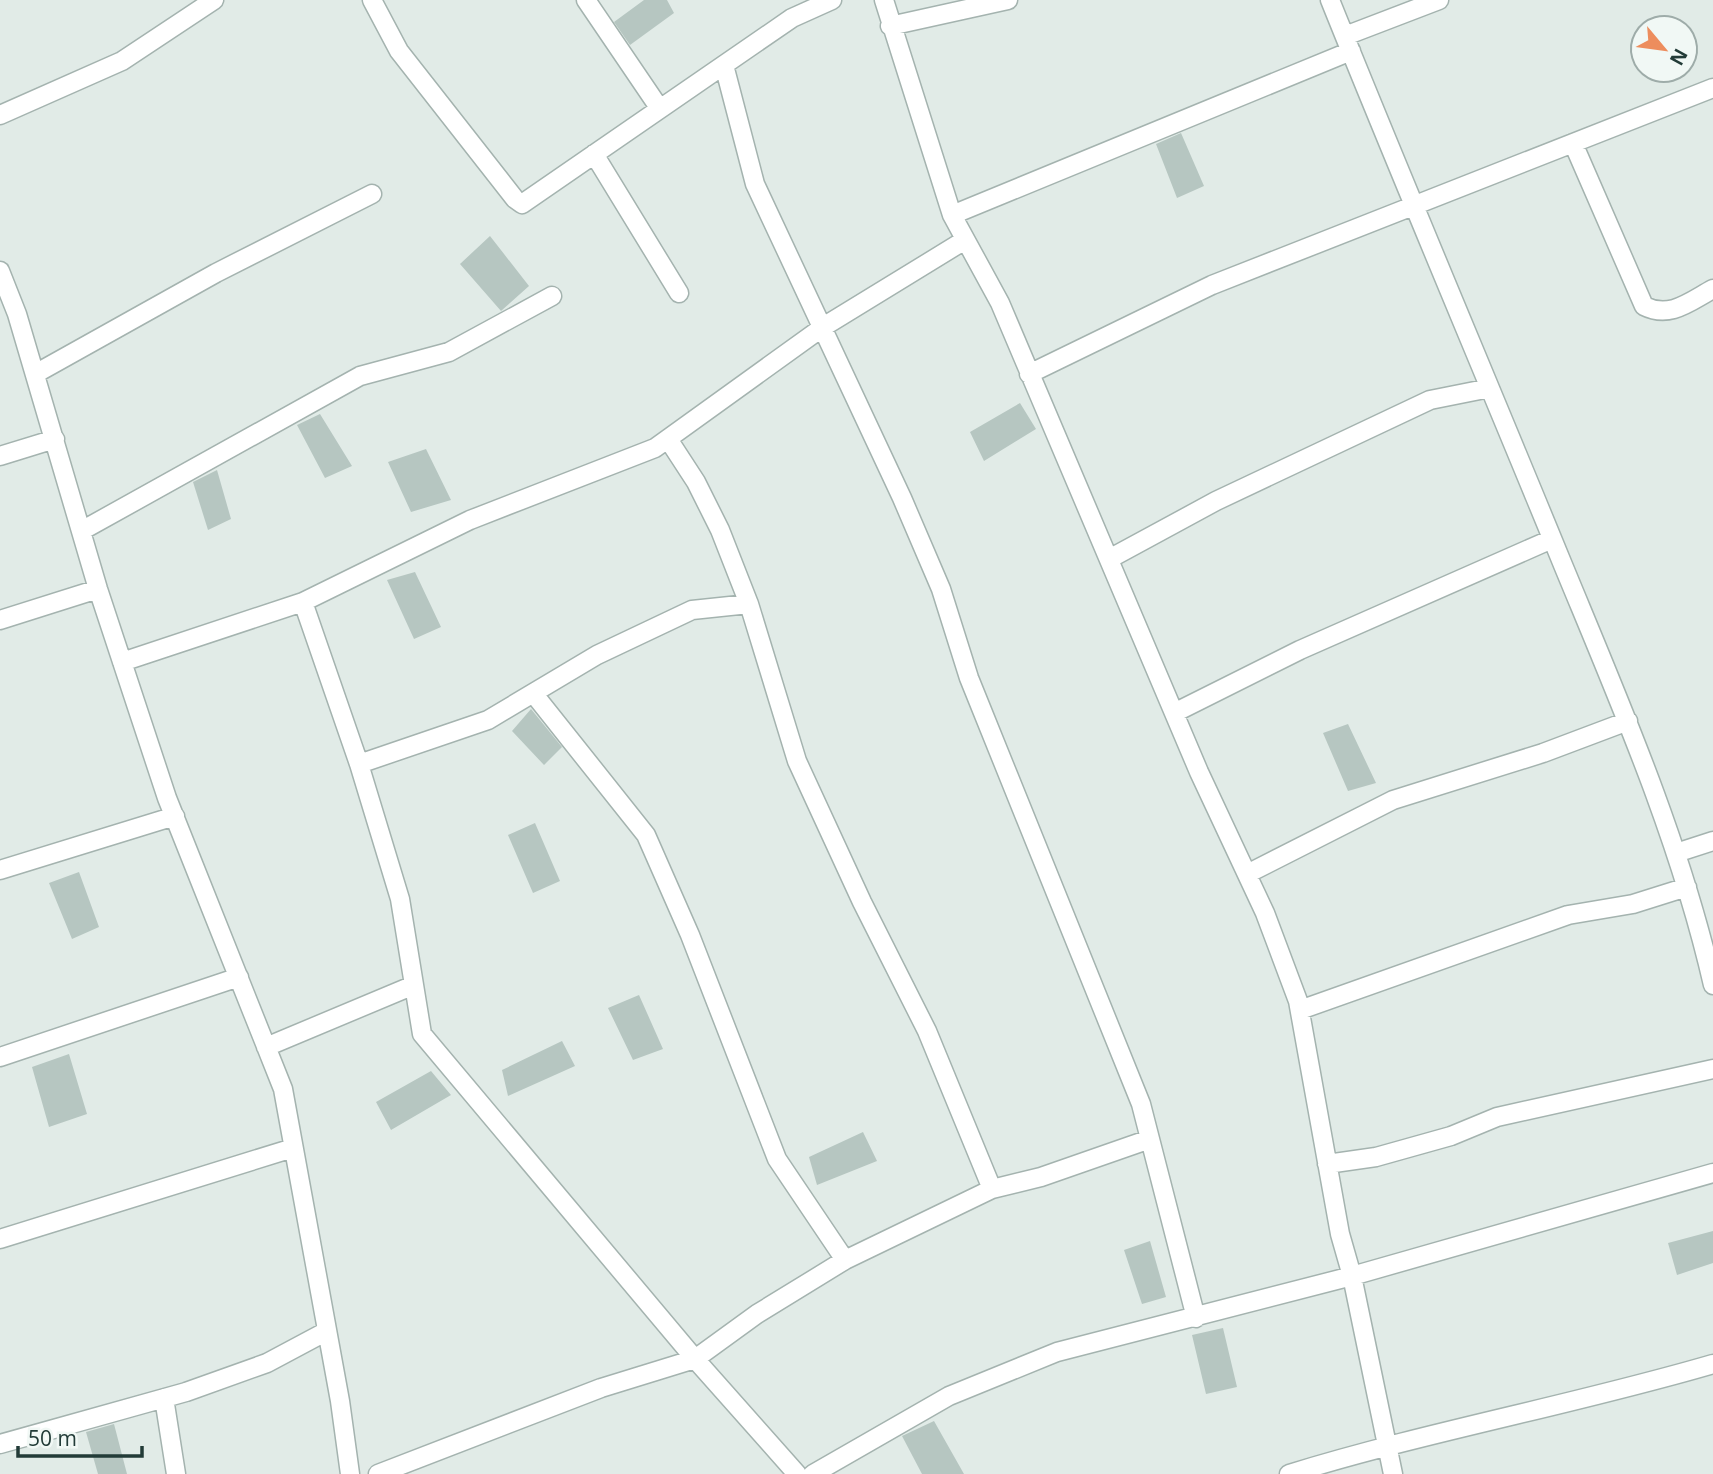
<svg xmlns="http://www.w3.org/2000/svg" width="1713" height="1474" font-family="'Open Sans',sans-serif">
<rect width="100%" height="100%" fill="#e1ebe7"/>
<path fill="#b6c6c1" d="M644,0H667L674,13L630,45L614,22Z
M1181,133L1204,186L1177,198L1156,144Z
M490,236L529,286L501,311L460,264Z
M1020,403L1036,429L984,461L970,432Z
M320,414L352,466L325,478L297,425Z
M426,449L451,500L411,512L388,462Z
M217,470L231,519L208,530L193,482Z
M415,572L441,627L414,639L387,580Z
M531,709L562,747L544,765L512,731Z
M1348,724L1376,783L1348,791L1323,733Z
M535,823L560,881L533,893L508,835Z
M79,872L99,927L72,939L49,883Z
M639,995L663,1049L633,1060L608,1008Z
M562,1041L575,1066L508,1096L502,1070Z
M69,1054L87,1114L49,1127L32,1067Z
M431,1071L451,1095L391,1130L376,1102Z
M863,1132L877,1161L817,1185L809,1157Z
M1713,1231V1263L1677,1275L1668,1243Z
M1150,1241L1166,1297L1142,1304L1124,1250Z
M1223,1328L1237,1387L1206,1394L1192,1335Z
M934,1421L964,1474H922L902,1436Z
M114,1424L127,1474H98L86,1432Z"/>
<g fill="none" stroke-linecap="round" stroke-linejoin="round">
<defs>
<path id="minor" d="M372,0L399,51L515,199L522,204L792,18L832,0
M586,0L660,109
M884,0L952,215L1000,303L1199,772L1265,913L1298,1001L1340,1234L1352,1276L1393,1474
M1330,0C1406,189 1486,377 1563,565C1620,703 1680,840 1713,985
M890,26L1008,0
M1345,36L1439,0
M724,65L755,184L902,498L941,589L969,678L1141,1104L1196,1318
M0,115L122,61L214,0
M1573,143L1644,306C1670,319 1689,302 1713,289
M594,154L679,293
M952,215L1351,51
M0,271L17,314L98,589L167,798L283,1089L340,1401L350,1474
M35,374L216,273L372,194
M1029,374L1212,285L1713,88
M0,456L55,439
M83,530L360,376L449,352L552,296
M1109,559L1216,501L1430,400L1490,388
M303,602L359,764
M749,604L692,610L597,655L488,720L359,764L400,899L422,1034L695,1359L797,1474
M0,620L98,589
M122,662L303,602L470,520L655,448L823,327L965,240
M533,693L646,835L690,935L777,1159L845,1260
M1174,713L1300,650L1552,539
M1676,853L1713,841
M0,870L175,816
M1247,874L1393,800L1543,753L1628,721
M1300,1010L1568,915L1633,904L1687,887
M266,1047L414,985
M0,1057L239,977
M1327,1164L1376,1157L1451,1136L1497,1117L1713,1069
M992,1189L1041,1177L1150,1139
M0,1239L293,1148
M164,1398L176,1474
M0,1444L186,1392L267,1363L327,1331
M378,1474L601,1388L695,1359L757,1314L845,1260L992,1189L927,1031L862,902L797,761L749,604L720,530L696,482L668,439
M813,1474L949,1396L1057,1352L1352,1276L1713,1173
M1289,1474C1429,1431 1573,1405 1713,1364"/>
</defs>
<use href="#minor" stroke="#a4b3af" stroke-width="21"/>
<use href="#minor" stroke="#fff" stroke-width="18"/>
</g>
<g transform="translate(1664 49) rotate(119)"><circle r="33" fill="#f1f8f5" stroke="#9eaca9" stroke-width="2"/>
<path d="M0-5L12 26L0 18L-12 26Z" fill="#ed8d5d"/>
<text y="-10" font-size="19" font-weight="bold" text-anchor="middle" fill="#223b37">N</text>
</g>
<path d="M18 1446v10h124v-10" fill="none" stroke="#223b37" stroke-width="3.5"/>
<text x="28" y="1446" font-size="21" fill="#223b37" stroke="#f1f8f5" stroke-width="5" paint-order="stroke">50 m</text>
</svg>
